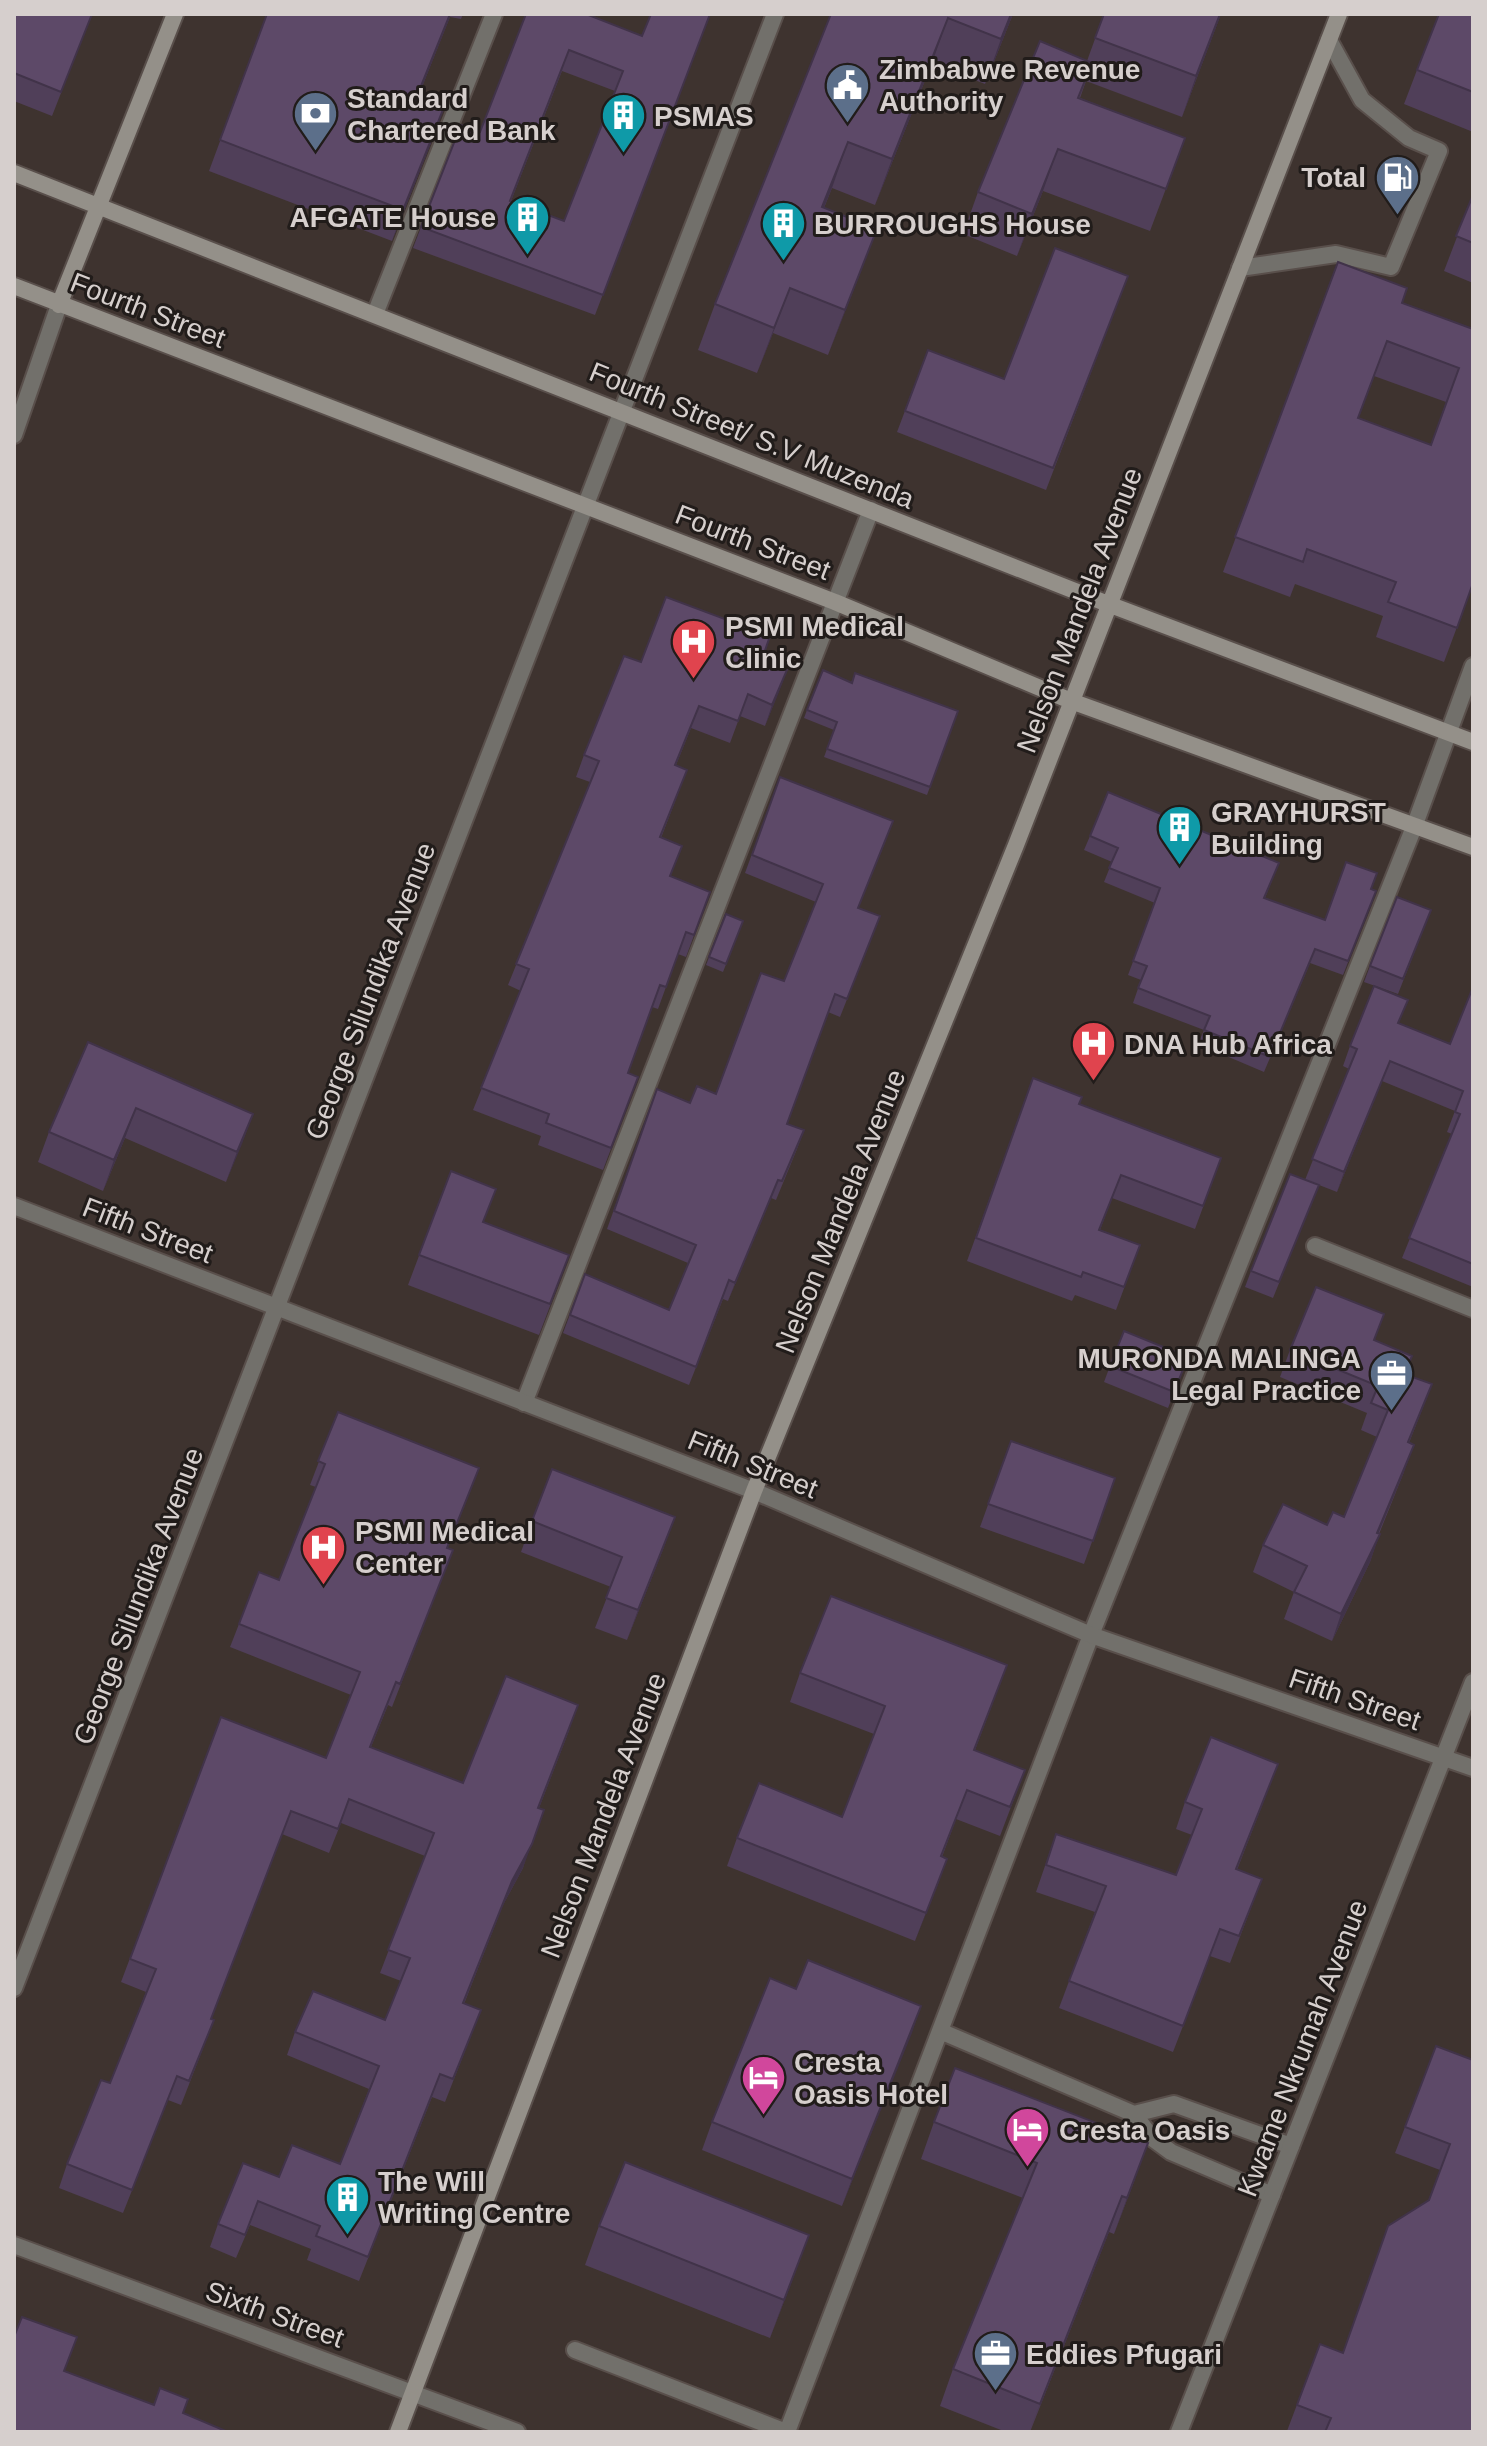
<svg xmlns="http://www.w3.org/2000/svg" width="1487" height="2446" font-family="Helvetica,sans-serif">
<rect width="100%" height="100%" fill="#3e332f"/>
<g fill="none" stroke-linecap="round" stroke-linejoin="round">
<defs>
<path id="lane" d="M1240,268L1336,254L1391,267L1439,151L1409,138L1362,100L1329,40
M375,314L494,14
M14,435L59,305
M1315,1246L1473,1309
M524,1403L871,510
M940,2031L1134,2114L1174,2104L1291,2146
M1134,2114L1152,2138L1171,2152L1272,2195
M575,2350L786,2432
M787,2432L1091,1635L1414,827L1473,666"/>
<path id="street" d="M14,1206L754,1491L1091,1635L1473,1768
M14,1988C269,1330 517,670 775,14
M14,2245L517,2432
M1179,2432L1473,1682"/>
<path id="secondary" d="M14,173L1108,604L1473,742
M14,286L835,602L1071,701L1473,847
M59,305L175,14
M398,2432L754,1491L1016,845L1339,14"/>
</defs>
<use href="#lane" stroke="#594f4b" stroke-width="20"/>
<use href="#street" stroke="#594f4b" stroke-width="20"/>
<use href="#secondary" stroke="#594f4b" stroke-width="20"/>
<use href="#lane" stroke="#72706b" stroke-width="16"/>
<use href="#street" stroke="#72706b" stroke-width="16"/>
<use href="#secondary" stroke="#949089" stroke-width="16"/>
</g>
<path fill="#503f59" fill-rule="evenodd" d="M14,14H92L52,116L14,101Z
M267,14H463L461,19L450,17L418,97L433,138L392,241L209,171Z
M526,14L642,36L710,14L595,315L413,248L421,227L480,132ZM562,71L615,91L564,221L511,201Z
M831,14H1013L985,84L932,63L875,205L832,188L824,208L877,229L828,355L773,333L757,373L698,350L715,304Z
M1104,14H1221L1182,117L1086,81L1080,98L1185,138L1150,231L1043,191L1017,256L963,234L978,192L1087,61Z
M1473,14V132L1404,104L1417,70Z
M1473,195V283L1444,271Z
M1338,262L1402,303L1473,329V584L1444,662L1376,637L1383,616L1295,584L1290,597L1223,572ZM1374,376L1446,402L1431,445L1358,418Z
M1128,276L1046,490L897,432L928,350L1004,379Z
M762,659L787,670L765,726L740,716L730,743L691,728L676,765L687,770L661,838L671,877L710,892L686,957L678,954L658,1009L652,1007L628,1073L638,1077L603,1170L538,1145L541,1136L473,1110L521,991L508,985L590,782L576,777L584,755L641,662Z
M852,683L958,711L927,795L824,757L834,730L804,718L807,710Z
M780,777L886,840L858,908L880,916L840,1017L828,1012L787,1124L804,1130L797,1149L776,1200L771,1198L728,1301L723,1299L689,1385L563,1333L585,1274L669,1310L688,1263L607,1229L657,1089L690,1103L716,1094L784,981L816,902L745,873Z
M1090,836L1273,878L1265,898L1325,920L1371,889L1376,891L1343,975L1310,963L1264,1072L1198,1044L1204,1030L1133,1003L1141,980L1128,975L1155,903L1104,882L1112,862L1084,850Z
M1431,910L1398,994L1364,982L1370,966Z
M726,914L743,921L723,972L706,965Z
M1473,987V1287L1402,1258L1452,1134L1447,1132L1455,1111L1382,1081L1337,1192L1319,1185L1273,1298L1245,1287L1251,1271L1305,1180L1349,1069L1343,1066L1350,1046L1399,1023L1450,1044Z
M88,1042L253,1114L226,1182L125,1138L103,1191L38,1162L49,1132Z
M1033,1078L1079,1104L1221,1158L1195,1229L1112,1198L1100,1230L1140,1245L1116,1310L1075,1295L1072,1301L967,1261Z
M451,1171L483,1222L558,1285L539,1335L408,1285Z
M1374,1340L1405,1374L1432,1384L1409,1443L1404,1472L1379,1534L1370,1562L1332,1641L1284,1619L1294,1592L1253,1572L1263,1545L1327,1525L1344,1517L1377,1437L1361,1430L1367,1413L1280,1377L1290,1350Z
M1188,1357L1168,1408L1104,1382L1110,1366Z
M338,1412L448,1548L453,1550L392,1707L388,1705L371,1747L463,1783L570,1728L539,1808L523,1868L503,1905L464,2004L472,2033L445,2102L432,2097L359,2281L307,2260L311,2249L250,2225L236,2258L210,2247L218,2224L279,2177L340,2164L369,2089L287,2055L295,2032L385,2020L401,1981L380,1973L425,1856L341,1823L329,1853L282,1834L211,2019L205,2043L181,2105L168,2100L123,2213L59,2188L67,2164L110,2083L146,1992L121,1982L221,1717L326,1758L351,1695L230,1647L239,1624L279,1580L316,1487L310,1485Z
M1011,1441L1115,1478L1084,1564L980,1527Z
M532,1521L664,1547L627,1640L595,1628L611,1587L521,1552Z
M1007,1665L975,1750L1025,1770L1000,1836L956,1819L942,1857L947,1859L915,1941L727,1866L737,1838L842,1817L874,1734L790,1702L800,1673Z
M1268,1790L1237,1870L1262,1879L1230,1963L1210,1956L1173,2052L1059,2008L1095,1912L1036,1892L1056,1834L1176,1875L1192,1835L1176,1829L1185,1802Z
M796,1989L921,2006L842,2206L702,2150L712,2122Z
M1473,2060V2432L1287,2431L1320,2344L1343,2353L1429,2200L1440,2170L1395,2153L1405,2127Z
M934,2122L1135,2179L1114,2234L1109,2232L1030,2432H1006L940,2406L953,2369L1023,2198L921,2159Z
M599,2226L795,2273L770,2338L585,2265Z"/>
<path fill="#413349" d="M450,14H451L406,127L417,96Z
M1011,14H1013L985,84L1001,39Z
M1220,14H1221L1182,117L1196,76Z
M948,18L932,63L875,205L892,159Z
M444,107L433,138L392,241L403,210Z
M848,142L832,188L806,252L822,207Z
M1058,149L1043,191L1017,256L1032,214Z
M877,229L860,274L828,355L845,310Z
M790,288L773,333L757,373L774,328Z
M787,670L779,692L765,726L772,705Z
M1390,1061L1382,1081L1337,1192L1344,1172Z
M136,1108L125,1138L103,1191L114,1160Z
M253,1114L242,1144L226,1182L237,1152Z
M778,1180L771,1198L728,1301L735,1283Z
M1414,1445L1404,1472L1367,1560L1377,1533Z
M675,1517L664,1547L627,1640L638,1610Z
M1380,1534L1370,1562L1332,1641L1341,1614Z
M544,1810L523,1868L503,1905L454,2027L512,1881Z
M947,1859L937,1887L915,1941L926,1913Z
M921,2006L912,2033L842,2206L852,2179Z
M1148,2143L1135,2179L1114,2234L1127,2198Z
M1122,2196L1109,2232L1029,2432L1040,2404Z
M809,2235L795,2273L770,2338L784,2300Z"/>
<path fill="#5d4968" stroke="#413349" stroke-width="2" fill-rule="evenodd" d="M14,14H92L61,92L14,73Z
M267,14H450L417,96L444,107L403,210L220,140Z
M526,14H586L642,36L651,14H710L603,295L421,227L461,125L480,132ZM569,50L623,71L564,221L510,201Z
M831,14H1011L1001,39L948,18L892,159L848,142L822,207L877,229L845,310L790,288L774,328L715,304Z
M1104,14H1220L1196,76L1095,38Z
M1439,14H1473V92L1417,70Z
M1040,41L1092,63L1078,98L1185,138L1166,189L1058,149L1032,214L978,192Z
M1473,195V243L1456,236Z
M1055,248L1128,276L1053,468L905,411L928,350L1004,379Z
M1338,262L1407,288L1402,303L1473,329V583L1457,628L1388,602L1396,582L1307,549L1303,562L1235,537ZM1387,341L1459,368L1431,445L1358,418Z
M666,597L770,636L762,659L787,670L772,705L748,694L738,721L699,706L675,765L687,770L660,837L682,846L670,876L710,892L694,935L686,932L666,987L660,985L628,1073L638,1077L611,1148L546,1123L549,1114L481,1088L529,969L516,964L599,761L584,755L624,656L641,662Z
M823,670L852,683L855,673L958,711L930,787L827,749L837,722L807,710Z
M780,777L893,821L858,908L880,916L847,999L835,994L787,1124L804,1130L782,1181L778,1180L735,1283L729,1280L696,1367L570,1315L585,1274L669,1310L696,1245L614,1211L657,1089L690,1103L697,1086L716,1094L761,973L784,981L823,884L752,855Z
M1108,792L1279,863L1264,898L1325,920L1346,862L1377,873L1371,889L1376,891L1348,961L1315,949L1270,1057L1204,1030L1210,1016L1138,988L1147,966L1133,961L1160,888L1109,868L1118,848L1090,836Z
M1397,897L1431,910L1403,979L1370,966Z
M726,914L743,921L726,964L709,957Z
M1374,986L1408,1000L1398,1023L1450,1044L1473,987V1264L1409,1238L1460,1114L1455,1112L1463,1091L1390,1061L1344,1172L1312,1159L1357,1049L1350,1046Z
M88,1042L253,1114L237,1152L136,1108L114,1160L49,1132Z
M1033,1078L1082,1097L1079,1104L1221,1158L1203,1206L1121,1175L1099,1230L1140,1245L1124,1287L1083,1272L1081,1277L976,1238Z
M451,1171L496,1189L483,1222L569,1255L550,1304L419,1255Z
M1290,1174L1319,1185L1279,1282L1251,1271Z
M1316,1287L1384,1314L1374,1340L1412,1356L1404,1374L1432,1384L1408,1442L1414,1445L1377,1533L1380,1534L1341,1614L1294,1592L1307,1566L1263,1545L1283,1504L1327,1525L1333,1512L1344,1517L1388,1410L1371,1403L1378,1386L1290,1350Z
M1124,1331L1188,1357L1174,1392L1110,1366Z
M338,1412L479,1468L447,1548L453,1550L400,1684L396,1682L370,1747L463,1783L506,1676L578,1705L538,1808L544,1810L532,1844L512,1881L463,2003L481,2010L453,2079L440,2074L368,2257L316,2236L320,2226L258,2201L245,2235L218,2224L243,2163L279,2177L292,2145L340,2164L379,2066L295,2032L313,1991L385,2020L410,1958L388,1950L434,1833L349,1799L338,1829L291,1811L211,2019L214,2020L189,2081L177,2076L132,2190L67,2164L101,2080L110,2083L156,1969L130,1959L221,1717L326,1758L360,1672L239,1624L259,1572L279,1580L325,1464L318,1461Z
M1011,1441L1115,1478L1093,1541L988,1504Z
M552,1469L675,1517L638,1610L606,1598L622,1557L532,1521Z
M831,1596L1007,1665L974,1750L1025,1770L1010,1807L967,1790L941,1856L947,1859L926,1913L737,1838L759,1783L842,1817L885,1706L800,1673Z
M1211,1737L1278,1764L1236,1869L1262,1879L1239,1936L1220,1929L1183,2026L1069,1981L1106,1886L1046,1865L1056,1834L1176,1875L1202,1809L1185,1802Z
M808,1960L921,2006L852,2179L712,2122L770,1978L796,1989Z
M1436,2046L1473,2060V2432H1325L1331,2418L1297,2405L1320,2344L1343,2353L1388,2226L1429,2200L1450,2144L1405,2127Z
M955,2068L1148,2143L1127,2198L1122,2196L1040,2404L953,2369L1037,2163L934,2122Z
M625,2162L809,2235L784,2300L599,2226Z
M22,2317L77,2337L64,2371L154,2405L160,2388L188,2399L183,2413L228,2432H14V2337Z"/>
<defs>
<symbol id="civic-pin" viewBox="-11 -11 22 30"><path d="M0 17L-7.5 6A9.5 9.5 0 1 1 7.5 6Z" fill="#5c6f8a" stroke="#211c1a"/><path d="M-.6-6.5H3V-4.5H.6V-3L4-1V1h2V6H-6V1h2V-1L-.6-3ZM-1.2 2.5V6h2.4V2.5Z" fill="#fff"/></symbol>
<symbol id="bank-pin" viewBox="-11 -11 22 30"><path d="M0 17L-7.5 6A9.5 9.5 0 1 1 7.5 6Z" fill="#5c6f8a" stroke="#211c1a"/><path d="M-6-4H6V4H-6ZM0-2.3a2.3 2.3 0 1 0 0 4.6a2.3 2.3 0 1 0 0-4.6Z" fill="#fff"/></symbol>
<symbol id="building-pin" viewBox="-11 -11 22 30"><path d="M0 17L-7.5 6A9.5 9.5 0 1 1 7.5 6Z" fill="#0f9aa8" stroke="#211c1a"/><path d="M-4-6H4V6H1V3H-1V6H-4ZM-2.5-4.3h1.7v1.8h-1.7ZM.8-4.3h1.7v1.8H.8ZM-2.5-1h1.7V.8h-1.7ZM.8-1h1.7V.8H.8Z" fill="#fff"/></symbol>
<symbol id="fuel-pin" viewBox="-11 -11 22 30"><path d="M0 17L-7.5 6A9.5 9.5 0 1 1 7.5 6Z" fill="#5c6f8a" stroke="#211c1a"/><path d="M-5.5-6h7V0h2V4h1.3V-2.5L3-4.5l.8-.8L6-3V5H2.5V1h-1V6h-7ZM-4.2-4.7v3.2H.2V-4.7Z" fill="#fff"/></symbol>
<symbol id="hospital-pin" viewBox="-11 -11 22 30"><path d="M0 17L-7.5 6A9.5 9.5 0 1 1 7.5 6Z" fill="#e0444e" stroke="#211c1a"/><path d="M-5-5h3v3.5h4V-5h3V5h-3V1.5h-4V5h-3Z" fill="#fff"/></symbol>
<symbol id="office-pin" viewBox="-11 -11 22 30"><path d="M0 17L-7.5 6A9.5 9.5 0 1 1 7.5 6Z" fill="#5c6f8a" stroke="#211c1a"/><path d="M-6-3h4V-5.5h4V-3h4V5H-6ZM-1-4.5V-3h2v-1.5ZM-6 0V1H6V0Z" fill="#fff"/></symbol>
<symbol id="hotel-pin" viewBox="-11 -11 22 30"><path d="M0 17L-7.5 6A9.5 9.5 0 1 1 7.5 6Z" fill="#d1479c" stroke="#211c1a"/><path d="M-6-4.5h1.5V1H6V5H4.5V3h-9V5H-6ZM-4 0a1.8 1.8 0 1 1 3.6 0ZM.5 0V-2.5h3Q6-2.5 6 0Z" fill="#fff"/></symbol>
</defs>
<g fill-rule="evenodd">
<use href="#civic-pin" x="822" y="60" width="51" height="69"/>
<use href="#bank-pin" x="290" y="88" width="51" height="69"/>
<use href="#building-pin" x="598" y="90" width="51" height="69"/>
<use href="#fuel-pin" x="1372" y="152" width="51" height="69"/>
<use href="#building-pin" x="502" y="192" width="51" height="69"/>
<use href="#building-pin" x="758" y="198" width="51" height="69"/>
<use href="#hospital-pin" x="668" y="616" width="51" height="69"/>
<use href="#building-pin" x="1154" y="802" width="51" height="69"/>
<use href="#hospital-pin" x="1068" y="1018" width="51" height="69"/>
<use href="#office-pin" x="1366" y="1348" width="51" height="69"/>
<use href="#hospital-pin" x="298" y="1522" width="51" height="69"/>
<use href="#hotel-pin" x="738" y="2052" width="51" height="69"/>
<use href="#hotel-pin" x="1002" y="2104" width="51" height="69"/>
<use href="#building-pin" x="322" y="2172" width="51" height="69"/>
<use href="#office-pin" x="970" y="2328" width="51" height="69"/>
</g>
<g text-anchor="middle" stroke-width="6" stroke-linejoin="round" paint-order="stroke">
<g font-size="28" font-weight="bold" fill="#d6cfcd" stroke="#211c1a" text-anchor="start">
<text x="879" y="79">Zimbabwe Revenue<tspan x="879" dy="32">Authority</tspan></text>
<text x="347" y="108">Standard<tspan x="347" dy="32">Chartered Bank</tspan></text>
<text x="654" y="126">PSMAS</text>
<text x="1366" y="187" text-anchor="end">Total</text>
<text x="496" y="227" text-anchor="end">AFGATE House</text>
<text x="814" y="234">BURROUGHS House</text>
<text x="725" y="636">PSMI Medical<tspan x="725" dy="32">Clinic</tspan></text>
<text x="1211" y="822">GRAYHURST<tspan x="1211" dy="32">Building</tspan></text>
<text x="1124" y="1054">DNA Hub Africa</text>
<text x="1361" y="1368" text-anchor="end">MURONDA MALINGA<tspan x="1361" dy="32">Legal Practice</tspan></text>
<text x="355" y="1541">PSMI Medical<tspan x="355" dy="32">Center</tspan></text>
<text x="794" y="2072">Cresta<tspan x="794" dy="32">Oasis Hotel</tspan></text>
<text x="1059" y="2140">Cresta Oasis</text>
<text x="378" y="2191">The Will<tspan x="378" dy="32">Writing Centre</tspan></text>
<text x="1026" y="2364">Eddies Pfugari</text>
</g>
<g font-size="28" fill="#d6cfcd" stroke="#211c1a">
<text transform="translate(148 310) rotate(21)" y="10">Fourth Street</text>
<text transform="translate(752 435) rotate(22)" y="10">Fourth Street/ S.V Muzenda</text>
<text transform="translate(753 542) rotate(21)" y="10">Fourth Street</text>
<text transform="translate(1079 610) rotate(-69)" y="10">Nelson Mandela Avenue</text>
<text transform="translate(370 991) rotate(-69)" y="10">George Silundika Avenue</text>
<text transform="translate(840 1211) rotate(-68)" y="10">Nelson Mandela Avenue</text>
<text transform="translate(148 1230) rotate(21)" y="10">Fifth Street</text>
<text transform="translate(753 1464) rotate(22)" y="10">Fifth Street</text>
<text transform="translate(138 1596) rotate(-69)" y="10">George Silundika Avenue</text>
<text transform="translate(1355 1699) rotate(19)" y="10">Fifth Street</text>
<text transform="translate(603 1815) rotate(-69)" y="10">Nelson Mandela Avenue</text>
<text transform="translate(1302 2048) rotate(-69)" y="10">Kwame Nkrumah Avenue</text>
<text transform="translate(275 2314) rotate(20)" y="10">Sixth Street</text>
</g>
</g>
<rect width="1487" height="2446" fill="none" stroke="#d6cfcd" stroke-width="32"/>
</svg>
